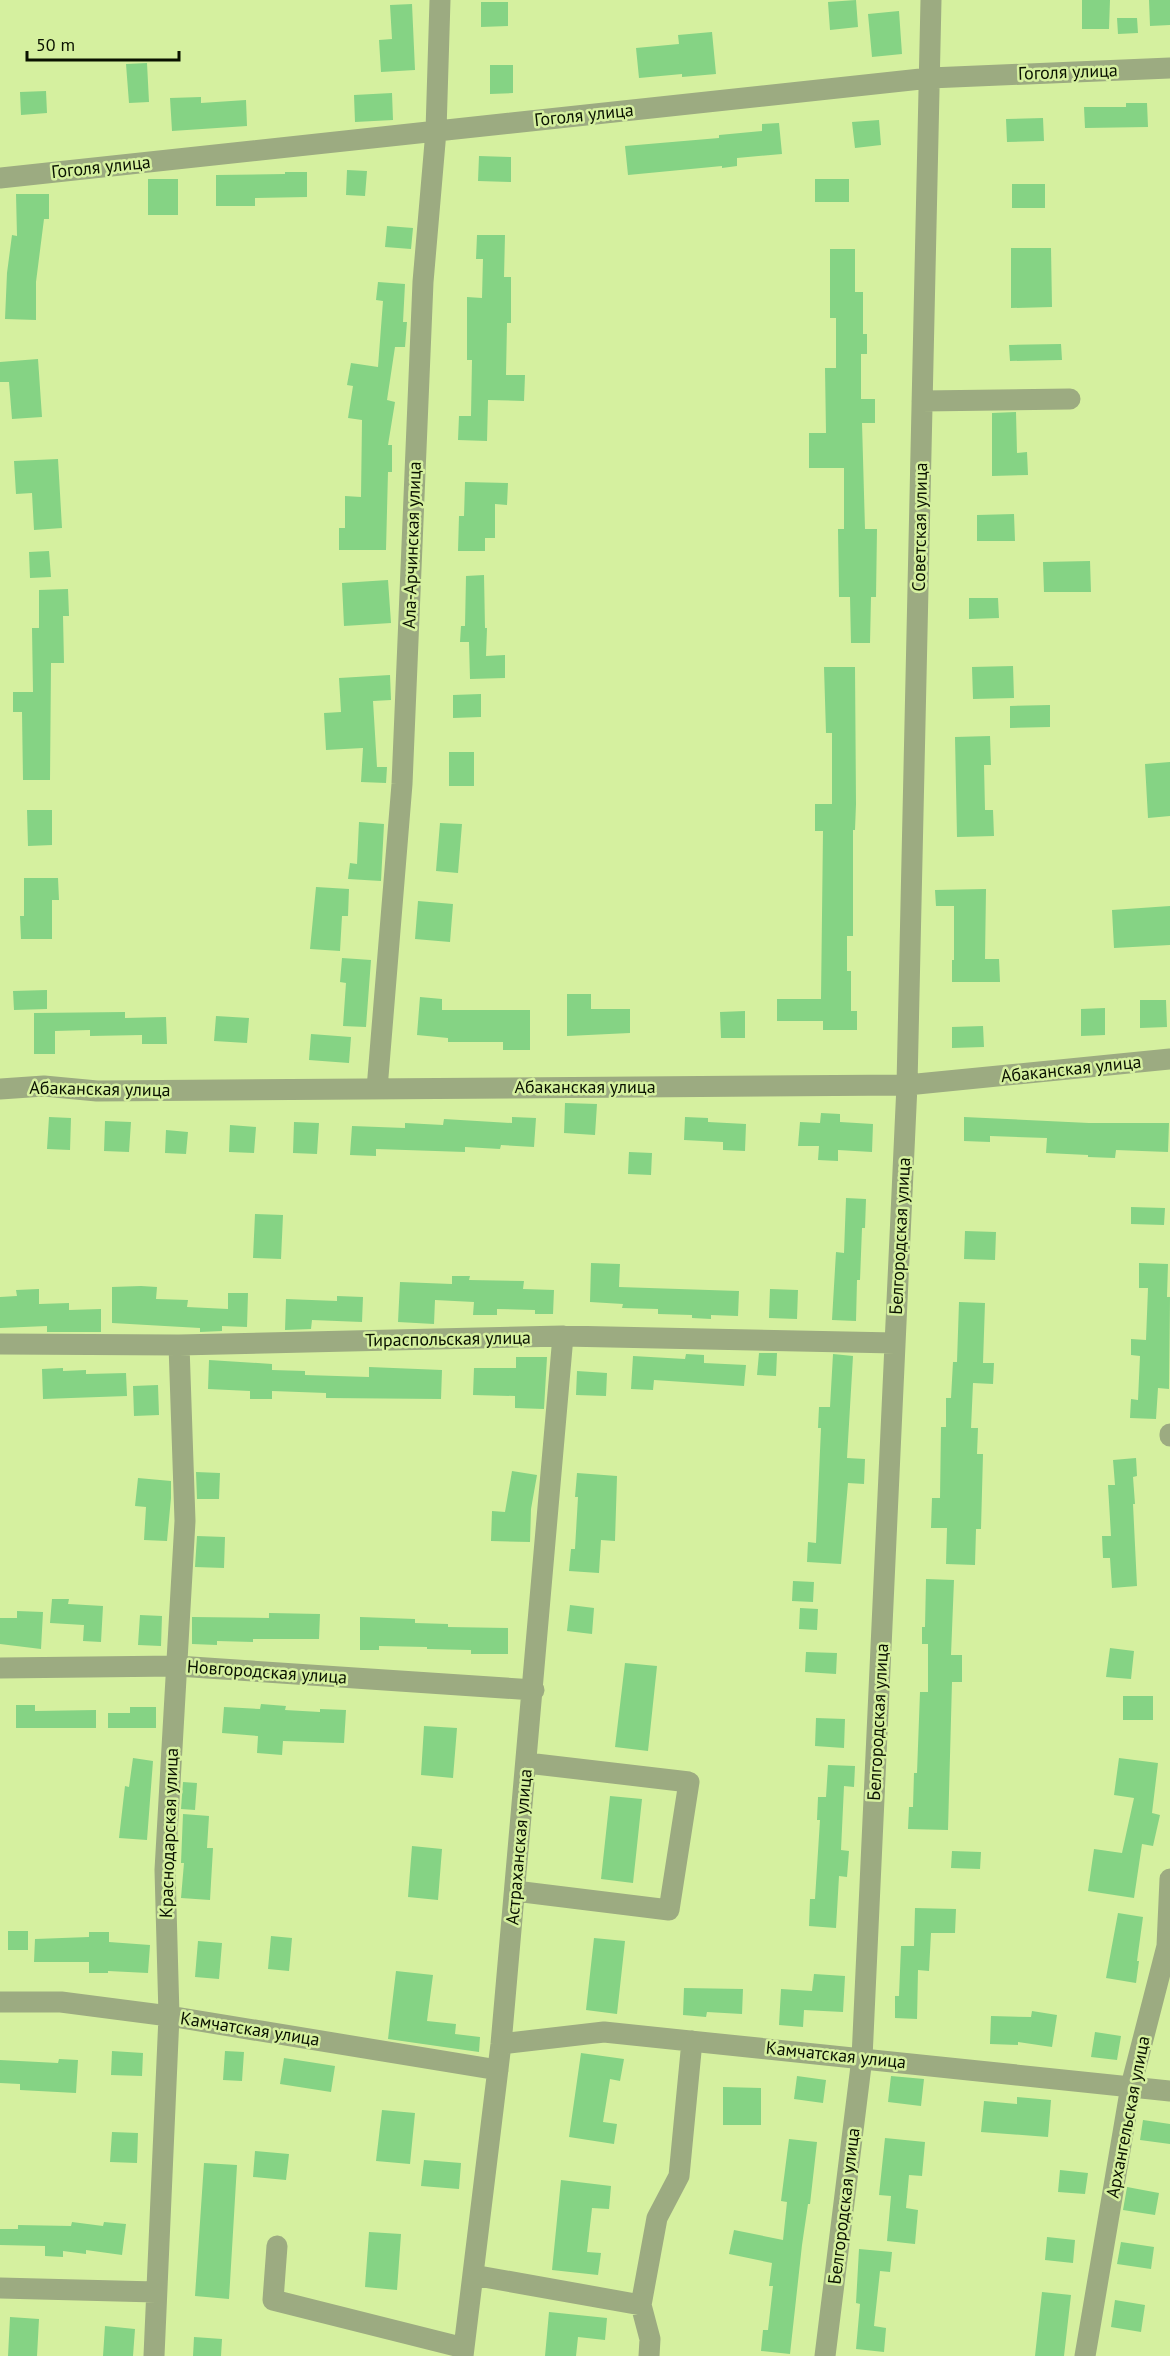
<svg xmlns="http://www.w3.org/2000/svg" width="1170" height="2356" font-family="'PT Sans',sans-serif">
<rect width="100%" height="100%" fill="#d5f09f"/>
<path fill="#85d384" d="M856,0L858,27L830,30L828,2Z
M1082,0H1110L1109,29H1082Z
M1149,0H1170V25L1150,26Z
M481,2H508V26L481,27Z
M412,4L415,70L381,72L379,40L392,39L390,5Z
M899,11L902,54L872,57L868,14Z
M1117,18H1137L1138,33L1118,34Z
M712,32L716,74L682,77V74L639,78L636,48L679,44L678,35Z
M147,63L149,102L129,103L126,64Z
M490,65H513V93L490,94Z
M46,91L47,113L21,115L20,92Z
M392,93L393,120L355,122L354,95Z
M201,97V103L246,100L247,126L172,131L170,98Z
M1126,103H1147L1148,127L1085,128L1084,107H1126Z
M1043,118L1044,141L1007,142L1006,119Z
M879,120L881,145L855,148L852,122Z
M779,123L782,154L737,158V166L722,168V166L628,175L625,146L719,138V135L762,131V124Z
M479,156L511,157V182L478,181Z
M347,170L367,171L365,196L346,195Z
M285,172H307V197L255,198V206H216V175L285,174Z
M148,179H178V215H148Z
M815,179H849V202H815Z
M1012,184H1045V208H1012Z
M16,194H49V219H44L36,282V320L5,319L7,273L12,235L17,236Z
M387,226L413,228L411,249L385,247Z
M477,235H505L504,277H511V323H507L506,375H525L524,401L488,400L487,441L458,440L459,416H471L472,360H467V297L482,298L483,259H476Z
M1011,248H1051L1052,307L1011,308Z
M830,249H855V292H863V334H867V354H861V399H875V423H862L865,529H877L876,597H871L870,643H851L850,597H839L838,529H844V468H809V433H826L825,368H836V318H830Z
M378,282L405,284L403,322H407L405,347H395L387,400L395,402L388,445H392V472H388L386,550H339V528H345V496L361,497L362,420L348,418L353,386L347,385L351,363L378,367L383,301L376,300Z
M1061,344L1062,360L1010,361L1009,345Z
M38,359L42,417L12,419L9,382H0V362Z
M1016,412L1017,453L1027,452L1028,475L992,476V413Z
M58,459L62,528L34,530L32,493L16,494L14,461Z
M465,482L508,483L507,505L495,504V538H485V551H458L459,516H464Z
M1014,514L1015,541H977V515Z
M49,551L51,577L30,578L29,552Z
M1090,561L1091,592H1044L1043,562Z
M484,575L485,628H487L486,656L505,655V678L470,679L469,642H460L461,626H465L466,576Z
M388,580L391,623L344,626L342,583Z
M68,589L69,616H63L64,663H51L50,780H23L22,712H13V692H33L32,628H39V590Z
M969,598H998L999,618L969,619Z
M1013,666L1014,698L973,699L972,667Z
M824,667H855L856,804L855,830H853V936H847V971H851V1011H857V1030H823V1021H777V999H821L823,831H815V804H832V733H826Z
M390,675L391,700L373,701L377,767H387L386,783L361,782L363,748L326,750L324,713L341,712L339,678Z
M481,694V717L453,718V695Z
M1050,705V727L1010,728V706Z
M990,736L991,765H984L985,810H993L994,836L957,837L955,737Z
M449,752H474V786H449Z
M1170,762V816L1148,818L1145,764Z
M27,810H52V845L28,846Z
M359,822L384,824L381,881L348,879L350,863L357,864Z
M440,823L462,824L458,873L436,871Z
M24,878H58L59,900H52V939H21L20,916H24Z
M316,887L349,889L348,916H342L340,951L310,949Z
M986,889L985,959H999L1000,982H952V960H954V906H936L935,890Z
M418,901L453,904L450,942L415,939Z
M1170,906V945L1114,948L1112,910Z
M342,958L371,960L366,1027L343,1026L346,983L340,982Z
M47,990V1009L14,1010L13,991Z
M567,994H591V1009H630V1033L567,1036Z
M420,997L442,999V1010H530V1050H503V1042H448V1038L417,1035Z
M1140,1000H1166L1167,1027L1140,1028Z
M1105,1008V1035L1081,1036V1009Z
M745,1011V1038H721L720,1012Z
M125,1012V1018L166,1017L167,1044H142V1035L90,1036V1030L55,1031V1054H34V1013Z
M216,1016L249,1018L247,1043L214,1041Z
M983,1026L984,1047L952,1048V1027Z
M311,1034L351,1037L349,1063L309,1060Z
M565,1103L597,1104L595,1135L564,1133Z
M821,1113L840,1114V1122L873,1124L872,1152L838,1150V1161L818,1160L819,1146H798L800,1122L820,1123Z
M49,1117L71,1118L70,1150L47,1149Z
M512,1117L536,1118L534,1147L501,1145L500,1149L465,1147V1152L376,1149V1156L350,1155L352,1126L405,1128V1123L443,1125L444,1119L512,1123Z
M685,1117L708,1118V1122L746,1124L745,1151L723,1150V1142L684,1140Z
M964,1117L1089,1123H1169L1168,1152L1116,1150L1115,1158L1088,1157V1155L1046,1153L1047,1138L990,1136V1142L964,1141Z
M105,1121L131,1122L129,1152L104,1151Z
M294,1122L319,1123L317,1154L293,1153Z
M230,1125L256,1127L254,1153L229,1152Z
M166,1130L188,1132L186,1154L165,1153Z
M629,1152L652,1153L651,1175L628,1174Z
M846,1198L866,1199L865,1228H862L860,1280H857L856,1321L832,1320L836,1252L844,1253Z
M1131,1207L1165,1208L1164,1225L1131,1224Z
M255,1214L283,1215L281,1259L253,1258Z
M965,1231L996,1232L995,1260L964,1259Z
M591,1263L620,1264L619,1287L739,1291L738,1316L711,1315V1319L692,1318V1315L658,1314V1309L622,1308L623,1304L590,1302Z
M1139,1263L1168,1264L1167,1297H1170L1169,1389L1158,1388L1156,1419L1130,1418L1131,1399L1138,1400L1140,1356L1131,1355V1339L1146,1340L1148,1288H1139Z
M452,1276H470L469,1280L524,1281L523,1289L554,1290L553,1314H535V1310L497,1309V1315H473L474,1302L435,1300L434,1324L398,1322L400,1282L452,1284Z
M141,1286L157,1287L156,1299L188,1300L187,1307L228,1309V1293H248L247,1327L222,1326V1331L200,1332V1328L112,1323V1287Z
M39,1289V1304L69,1303V1310L101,1309V1332H47V1326L0,1328V1297L17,1296L16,1290Z
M770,1289L798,1290L797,1319L769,1318Z
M337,1296L363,1297L362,1322L312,1320L311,1329L285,1330L286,1299L337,1301Z
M959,1302L985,1303L983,1363H994L993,1384L973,1383L971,1428H978L977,1454H983L981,1529H976L975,1565L946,1564L947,1528H931L932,1498H940L941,1427H946V1398H951L953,1362H957Z
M759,1353H777L776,1376L757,1375Z
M686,1354L704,1355V1363L746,1365L744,1386L654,1380L653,1390L631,1389L633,1356L685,1359Z
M833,1354L853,1356L847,1458L865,1459L864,1484L848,1483L841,1564L807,1562L808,1542L816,1543L821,1428H818L819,1407H830Z
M516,1357H547L544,1409L515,1408V1396L473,1395L474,1368H516Z
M209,1360L272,1364V1370L305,1371V1375L369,1377V1367L442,1370L441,1399L326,1398V1393L272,1391V1399H250V1391L208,1389Z
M63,1368V1371L86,1370V1374L126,1373L127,1396L43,1399L42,1369Z
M577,1371L607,1373L606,1396L576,1395Z
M158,1385L159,1415L134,1416L133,1386Z
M1136,1458L1137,1476L1133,1477L1135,1504H1133L1137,1586L1112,1588L1110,1558H1103L1102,1536H1111L1108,1485H1115L1113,1460Z
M512,1471L537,1475L531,1509L530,1542L491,1541L492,1511L505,1512Z
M196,1472L220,1473L219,1499H197Z
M577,1473L617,1476L615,1541L601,1540L599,1573L569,1571L571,1549H575L578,1497H575Z
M138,1478L171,1481V1498L167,1541L144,1540L146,1507L135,1506Z
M197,1536L225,1537L224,1568L195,1567Z
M926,1579L954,1580L951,1655H962V1682H952L948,1830L908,1829L909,1807H913L914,1773H917L920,1692H928V1644H922V1627H925Z
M793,1581L814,1582L813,1602L792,1601Z
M52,1599H69L68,1604L103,1606L101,1642L83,1641L84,1625L50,1623Z
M570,1605L594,1608L592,1634L567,1631Z
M800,1608L818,1609L817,1630L799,1629Z
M17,1611L43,1612L41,1649L0,1644V1618H17Z
M269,1613L320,1614L319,1639H253V1642L217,1641V1645L192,1644V1617L269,1618Z
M140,1615L162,1616L161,1646L138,1645Z
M360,1617L415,1619V1623L448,1624V1627L508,1628V1654H471V1650L427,1649V1647L379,1646V1650H360Z
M1110,1648L1134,1651L1131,1679L1106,1677Z
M806,1652L837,1653L836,1674L805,1672Z
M625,1663L657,1666L648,1751L615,1747Z
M1123,1696H1153V1720H1123Z
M261,1704L286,1706L285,1710L320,1712V1709L346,1710L344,1743L283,1741L282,1755L257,1753L258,1736L222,1733L224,1707L260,1709Z
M16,1705H35V1711L96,1710V1728H16Z
M130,1707H156V1728H108V1713H130Z
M816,1718L845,1719L844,1748L815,1746Z
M424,1726L457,1728L453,1778L421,1775Z
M133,1758L153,1761L147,1840L119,1838L125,1786L129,1787Z
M1119,1758L1158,1763L1152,1813L1160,1815L1153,1846L1142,1844L1134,1898L1088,1891L1094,1849L1122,1853L1134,1798L1114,1795Z
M828,1765L855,1766L854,1787L844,1786L841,1850L849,1851L847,1877L839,1876L836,1928L809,1926L810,1899H815L820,1820H817L818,1797H826Z
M183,1782L197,1783L195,1810L181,1809Z
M610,1796L642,1799L633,1883L601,1879Z
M183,1814L209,1816L207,1848H213L210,1900L181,1898L184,1863H181Z
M412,1846L442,1849L438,1900L408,1897Z
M952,1851L981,1852L980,1869L951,1868Z
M915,1908L956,1909L955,1933H931L929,1971L918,1970L917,2019L895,2018V1996H899L901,1946H914Z
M1118,1913L1143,1917L1137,1961H1139L1136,1983L1106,1978Z
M8,1931H28V1950H8Z
M89,1932H109V1942L150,1945L148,1973L108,1971V1973H89V1962H34L35,1939L89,1937Z
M271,1936L292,1938L289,1971L268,1969Z
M594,1938L625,1941L617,2014L586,2010Z
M198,1941L222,1943L219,1979L195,1977Z
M396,1971L433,1975L427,2021L456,2024L455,2034L480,2037L479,2052L388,2039Z
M814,1974L845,1976L843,2012L804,2010L803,2027L779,2025L781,1989L812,1991Z
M684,1988L743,1989L742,2014L707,2012L706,2017L683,2015Z
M1032,2011L1057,2015L1052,2047L1018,2042V2045L990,2044L991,2016L1031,2017Z
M1095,2032L1121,2036L1117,2060L1091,2057Z
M112,2051L143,2053L142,2076L111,2075Z
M225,2051L244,2052L242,2081L223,2080Z
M581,2053L624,2059L620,2081L610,2079L603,2122L617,2124L614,2144L569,2137Z
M284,2058L335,2066L331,2092L280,2084Z
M59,2059L78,2060L76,2093L20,2090V2084L0,2083V2060L58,2063Z
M797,2076L826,2080L823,2103L794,2099Z
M891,2076L924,2079L921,2106L888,2102Z
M723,2087L761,2088V2125H723Z
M1017,2097L1051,2100L1048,2137L981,2132L984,2101L1017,2104Z
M382,2110L415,2113L410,2164L376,2161Z
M1143,2120L1170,2124V2144L1140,2140Z
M112,2132L138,2133L137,2163L110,2162Z
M885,2138L925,2142L922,2176L909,2175L906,2208L918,2210L915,2244L887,2241L891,2196L879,2195Z
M789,2139L817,2142L810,2204H808L802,2245L790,2354L761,2351L763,2330H768L773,2286H769L772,2263L729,2254L734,2230L783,2240L787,2202L781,2201Z
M255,2151L289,2154L286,2180L253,2177Z
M424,2160L461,2163L459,2189L421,2186Z
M204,2163L237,2165L229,2299L195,2296Z
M1060,2170L1088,2173L1085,2194L1058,2192Z
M561,2180L611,2186L609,2209L592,2208L587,2252L601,2253L598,2275L552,2270Z
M1127,2187L1159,2193L1155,2215L1123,2210Z
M72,2222L103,2226L104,2222L126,2224L122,2255L86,2250V2254L63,2251V2257L45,2256V2246L0,2245V2229H18V2225L71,2226Z
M369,2232L401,2234L397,2290L365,2287Z
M1047,2237L1075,2240L1073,2263L1045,2260Z
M1121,2242L1154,2247L1151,2269L1117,2264Z
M859,2249L892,2252L890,2272L880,2271L874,2326L886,2328L884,2352L856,2349L860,2304L856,2303Z
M1042,2292L1071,2295L1064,2356H1035Z
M1115,2300L1145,2305L1141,2332L1111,2327Z
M549,2312L607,2318L605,2340L578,2337L576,2356H545Z
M10,2317L39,2319L37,2356H8Z
M105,2326L135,2329L133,2356H103Z
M194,2337L222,2339L221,2356H193Z"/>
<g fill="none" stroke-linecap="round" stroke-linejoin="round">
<path stroke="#9cab81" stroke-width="21" d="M0,178L930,78L1170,68
M922,401L1070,399
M0,1089L44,1086L97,1091L907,1085L1170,1059
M377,1089L402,784L423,282L436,131L440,0
M0,1344L179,1345L563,1336L895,1343
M1170,1434V1436
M0,1668L177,1666L534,1690
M515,1891L669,1910L689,1782L527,1763
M0,2002H61L169,2016L498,2070
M501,2044L604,2032L1170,2091
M277,2246L273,2300L464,2348
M473,2275L641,2305L657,2218L679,2176L692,2041
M0,2288L156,2292
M641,2305L650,2339L649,2356
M154,2356L169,2016L165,1870L185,1521L179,1345
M463,2356L501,2044L563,1336
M825,2356L862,2058L907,1085L931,0
M1085,2356L1131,2086L1167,1946L1170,1879"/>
</g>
<g text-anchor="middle" stroke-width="5" stroke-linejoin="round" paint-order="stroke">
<g font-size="18" fill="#0a1200" stroke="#d5f09f">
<text transform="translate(1068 72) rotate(-2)" y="6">Гоголя улица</text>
<text transform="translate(584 115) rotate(-6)" y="6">Гоголя улица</text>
<text transform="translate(101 167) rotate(-6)" y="6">Гоголя улица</text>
<text transform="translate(920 527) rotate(-89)" y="6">Советская улица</text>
<text transform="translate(412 545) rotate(-88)" y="6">Ала-Арчинская улица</text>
<text transform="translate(1071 1069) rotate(-6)" y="6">Абаканская улица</text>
<text x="585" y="1093">Абаканская улица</text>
<text transform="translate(100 1089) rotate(1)" y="6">Абаканская улица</text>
<text transform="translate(900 1236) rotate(-87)" y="6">Белгородская улица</text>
<text transform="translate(448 1339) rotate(-1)" y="6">Тираспольская улица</text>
<text transform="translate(267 1672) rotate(4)" y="6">Новгородская улица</text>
<text transform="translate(878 1722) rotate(-87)" y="6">Белгородская улица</text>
<text transform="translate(169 1833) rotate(-88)" y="6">Краснодарская улица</text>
<text transform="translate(519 1847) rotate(-85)" y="6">Астраханская улица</text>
<text transform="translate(250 2029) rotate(9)" y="6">Камчатская улица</text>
<text transform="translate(836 2055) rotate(6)" y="6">Камчатская улица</text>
<text transform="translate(1128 2117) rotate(-79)" y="6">Архангельская улица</text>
<text transform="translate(844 2206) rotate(-83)" y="6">Белгородская улица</text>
</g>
</g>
<path d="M27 51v9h152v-9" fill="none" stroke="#0a1200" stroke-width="3"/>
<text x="36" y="51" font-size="18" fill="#0a1200" stroke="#d5f09f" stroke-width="4.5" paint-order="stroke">50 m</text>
</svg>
